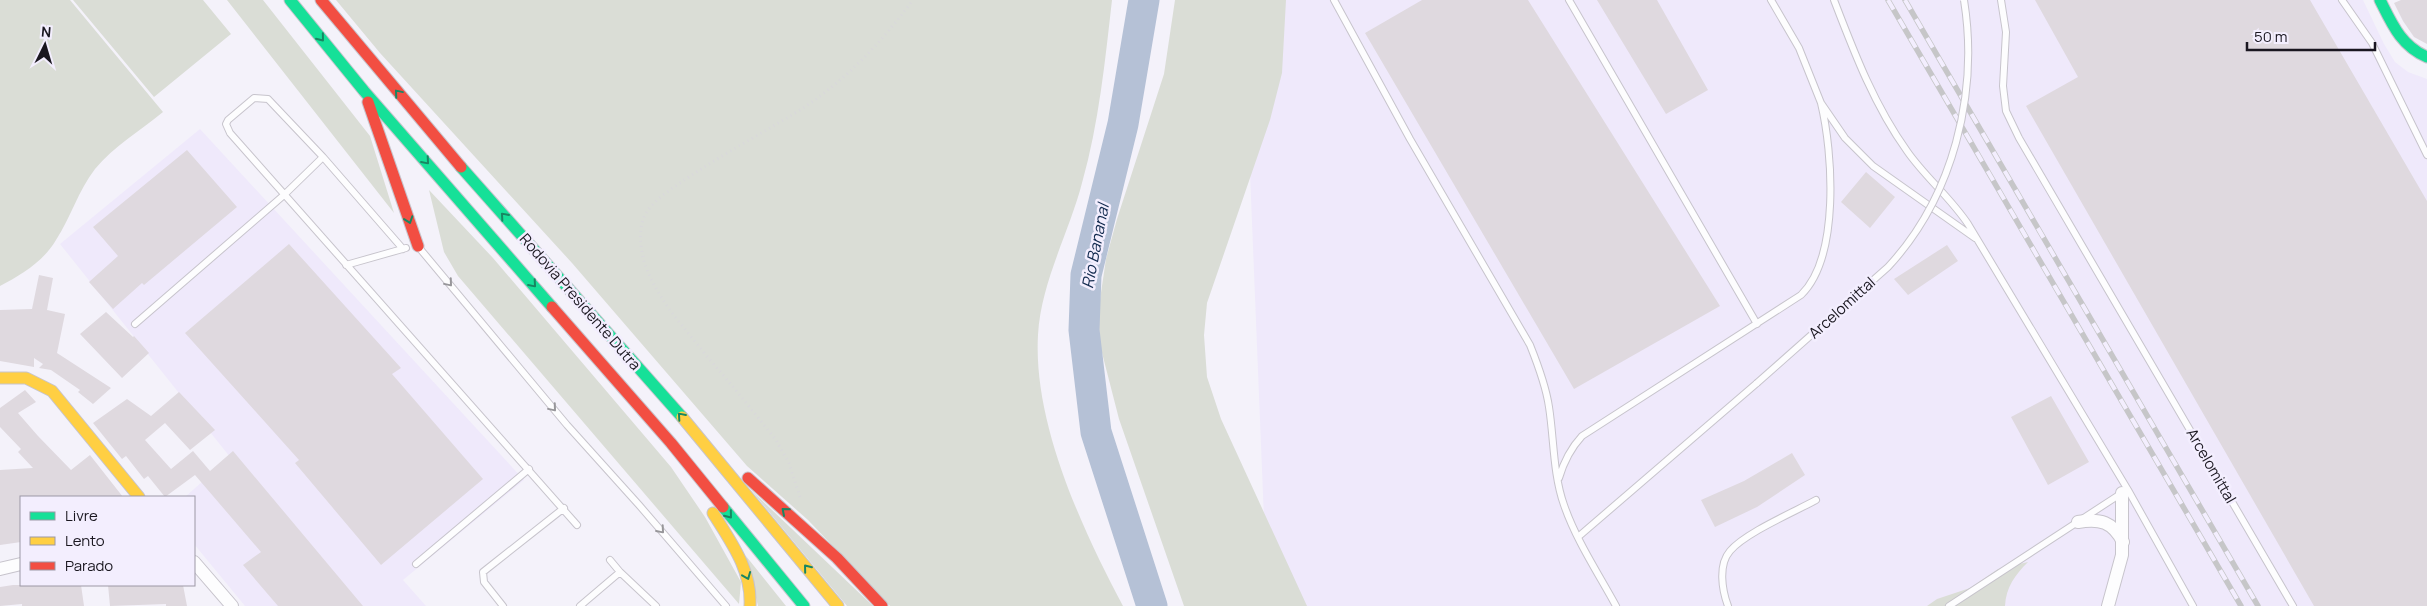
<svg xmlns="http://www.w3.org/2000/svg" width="2427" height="606" font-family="Manrope,sans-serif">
<rect width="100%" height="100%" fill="#f4f2fa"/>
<path fill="#efe9fb" d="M1243,0H2363L2384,44L2395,62L2408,72L2427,79V606H1271L1267,593Z
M200,129L524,480L403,580L426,606H245L194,544V497H185L230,457L60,244Z"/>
<path fill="#daddd6" d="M0,0H70L163,112C141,130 113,147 95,169C78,191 71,217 56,240C44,261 21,275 0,286Z
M73,0H203L231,34L154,97Z
M227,0H263L370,136L394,213Z
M336,0H1112C1105,61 1099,123 1082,183C1069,233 1041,282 1038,335C1033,423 1082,529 1123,606H890L808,520L747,466L572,263L380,53Z
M1175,0H1286L1282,73L1270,120L1207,303L1204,335L1207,377L1221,419L1307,606H1184L1119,419L1100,345L1098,313L1106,259L1117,219L1164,74Z
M429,190L493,258L671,467L705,517L741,582L739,604L458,276L444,252Z
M751,490L873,606H847Z
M746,556L786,606H758Z
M2028,562C2015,575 2006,587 2005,606H1927L1937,599L1970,588L1998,569Z"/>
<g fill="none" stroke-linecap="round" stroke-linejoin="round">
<path stroke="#b5c1d6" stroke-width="31" d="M1144,0L1123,124L1086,275L1084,330L1096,432L1152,606"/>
</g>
<path fill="#dfd9df" d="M1422,0H1528L1720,306L1574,389L1365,33Z
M1597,0H1657L1708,90L1666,114Z
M2035,0H2310L2427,201V606H2314L2026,106L2078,77Z
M2401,0H2427V44L2414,37L2403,21L2394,3Z
M187,150L237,207L144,285L142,283L113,309L89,282L118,256L93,227Z
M1866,172L1895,197L1870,228L1841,202Z
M289,244L401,368L392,374L483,479L381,565L295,463L299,460L185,333Z
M1947,245L1958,261L1908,295L1894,279Z
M39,275L53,278L47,310L65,314L57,353L111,388L93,404L78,392L80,390L51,370L39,368L43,364L34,358V367L0,361V310L32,309Z
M106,312L133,337L134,336L149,353L122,378L80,334Z
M25,390L36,402L18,413L38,436L71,470L90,455L123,497H21V542L0,545V470L33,468L18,452L21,449L0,427V408Z
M179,392L215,430L190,450L165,423L145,440L171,469L193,451L210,471L233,451L363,606H278L243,565L261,552L195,475L165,497L148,476L144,479L126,456L122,459L93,423L127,399L151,416Z
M2051,396L2089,462L2048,485L2011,417Z
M1792,453L1805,475L1757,507L1715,527L1701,500L1744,481Z
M13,585H81L84,606H22V604L0,606V587Z
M108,585H183L187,606H166V604L110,606Z"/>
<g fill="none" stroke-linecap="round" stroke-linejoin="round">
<defs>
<path id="lane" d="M1334,0L1410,139L1530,345C1538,365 1546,386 1549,407C1554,439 1553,474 1564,505C1576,540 1598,573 1616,606
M1569,0L1757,324
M1771,0L1799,48L1821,103L1845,138L1873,166L1975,238
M1834,0C1854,52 1874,105 1907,151C1925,177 1950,197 1968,224L2128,490L2193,606
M2001,0L2006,32L2003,86L2006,111L2019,138L2293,606
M2342,0L2372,43L2427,155
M403,249L323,157L268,99L254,98L228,120L226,124L230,133L577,525
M421,250L567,425L639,505L726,606
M346,265L406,248
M135,324L284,195L323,157
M1559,478C1564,461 1570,449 1582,436L1801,295C1840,257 1833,153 1821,103
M1578,537L1757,383
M416,564L529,469
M620,572L656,606
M503,606L484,582L483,572L564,508
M580,606L620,572L610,560
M1728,606C1722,590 1718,565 1730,551C1745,533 1794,512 1816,500
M1949,606L2122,493"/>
<path id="street" d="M2078,522C2100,518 2113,522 2123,542
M194,562L232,606
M0,569L21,564
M2108,606L2122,555V493"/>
<path id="fast" d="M290,0L364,91L552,307
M2380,0C2392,24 2401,46 2427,57
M461,167L682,417
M723,507L804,606"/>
<path id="slow" d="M0,378H26L52,391L139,497
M682,417L838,606
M713,513C731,542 752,570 750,606"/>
<path id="jam" d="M321,0L461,167
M368,102L418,246
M552,307L671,443L723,507
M748,478L837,558L882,606"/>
</defs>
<use href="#lane" stroke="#c7c4cc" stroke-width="8"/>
<use href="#street" stroke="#c7c4cc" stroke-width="14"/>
<use href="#fast" stroke="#c7c4cc" stroke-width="13"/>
<use href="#slow" stroke="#c7c4cc" stroke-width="13"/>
<use href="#jam" stroke="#c7c4cc" stroke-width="13"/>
<path stroke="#d9d8db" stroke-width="3" stroke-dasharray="1 4" stroke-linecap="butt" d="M800,497L789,463L776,440C753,411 730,383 706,355C683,326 655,297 644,261C640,246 638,227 646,213C654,200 671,189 683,181C721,155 761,134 800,110C845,81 881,43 913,0"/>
<use href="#lane" stroke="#fdfdfe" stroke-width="6"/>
<use href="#street" stroke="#fdfdfe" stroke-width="12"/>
<use href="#fast" stroke="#16e098" stroke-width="11"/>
<use href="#slow" stroke="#ffcf43" stroke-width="11"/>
<use href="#jam" stroke="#f24e42" stroke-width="11"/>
<defs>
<path id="rail" d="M1888,0L2241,606
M1905,0L2258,606"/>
</defs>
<use href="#rail" stroke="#c6c6c8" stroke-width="5.5"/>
<use href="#rail" stroke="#f3eefe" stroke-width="4" stroke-dasharray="11" stroke-linecap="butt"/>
<defs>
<path id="lane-bridge" d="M1757,383L1888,267C1953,197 1979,94 1964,0"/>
</defs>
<use href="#lane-bridge" stroke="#c7c4cc" stroke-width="8" stroke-linecap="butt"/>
<use href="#lane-bridge" stroke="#fdfdfe" stroke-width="6"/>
</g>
<defs><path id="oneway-chevron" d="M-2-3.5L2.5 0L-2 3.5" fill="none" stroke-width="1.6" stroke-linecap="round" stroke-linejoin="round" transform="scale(1.25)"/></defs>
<g stroke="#188662">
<use href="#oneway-chevron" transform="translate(321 38) rotate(51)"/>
<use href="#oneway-chevron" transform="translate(398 93) rotate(-130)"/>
<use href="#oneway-chevron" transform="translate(426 161) rotate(49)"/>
<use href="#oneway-chevron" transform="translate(504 216) rotate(-131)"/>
<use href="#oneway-chevron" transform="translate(409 220) rotate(71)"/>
<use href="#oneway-chevron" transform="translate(533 284) rotate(49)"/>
<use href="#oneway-chevron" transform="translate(681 416) rotate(-131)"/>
<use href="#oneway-chevron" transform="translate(785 511) rotate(-139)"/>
<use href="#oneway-chevron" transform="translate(729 515) rotate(51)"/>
<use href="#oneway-chevron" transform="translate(807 568) rotate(-129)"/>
<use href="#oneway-chevron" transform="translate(747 576) rotate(68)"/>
</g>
<g stroke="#97969a">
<use href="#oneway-chevron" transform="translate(449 283) rotate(50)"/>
<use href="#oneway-chevron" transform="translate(553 408) rotate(50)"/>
<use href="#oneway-chevron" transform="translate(661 530) rotate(49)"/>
</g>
<g text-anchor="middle" stroke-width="5" stroke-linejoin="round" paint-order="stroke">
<g font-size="15" fill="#1a1720" stroke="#f3eefe">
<text transform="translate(580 302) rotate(49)" y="5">Rodovia Presidente Dutra</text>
<text transform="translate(1842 308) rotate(-42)" y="5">Arcelomittal</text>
<text transform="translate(2211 466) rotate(60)" y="5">Arcelomittal</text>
</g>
<g font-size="16" font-style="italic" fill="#122a4e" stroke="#f3eefe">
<text transform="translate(1095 246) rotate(-79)" y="6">Rio Bananal</text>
</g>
</g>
<rect x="20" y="496" width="175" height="90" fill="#f3eefe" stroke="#9c98a5"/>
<rect x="30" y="512" width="25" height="8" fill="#16e098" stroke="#9c98a5"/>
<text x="65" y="521" font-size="15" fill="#1a1720">Livre</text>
<rect x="30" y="537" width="25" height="8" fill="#ffcf43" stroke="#9c98a5"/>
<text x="65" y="546" font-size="15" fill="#1a1720">Lento</text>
<rect x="30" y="562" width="25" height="8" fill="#f24e42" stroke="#9c98a5"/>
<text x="65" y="571" font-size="15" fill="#1a1720">Parado</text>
<g transform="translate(45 45) rotate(5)" stroke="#f3eefe" stroke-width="4" paint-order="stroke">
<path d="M0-4L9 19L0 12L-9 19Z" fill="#1a1720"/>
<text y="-8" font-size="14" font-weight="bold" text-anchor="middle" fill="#1a1720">N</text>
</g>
<path d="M2247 42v8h128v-8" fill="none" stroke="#1a1720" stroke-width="2.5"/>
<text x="2254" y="42" font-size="15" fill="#1a1720" stroke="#f3eefe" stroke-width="4" paint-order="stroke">50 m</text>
</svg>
